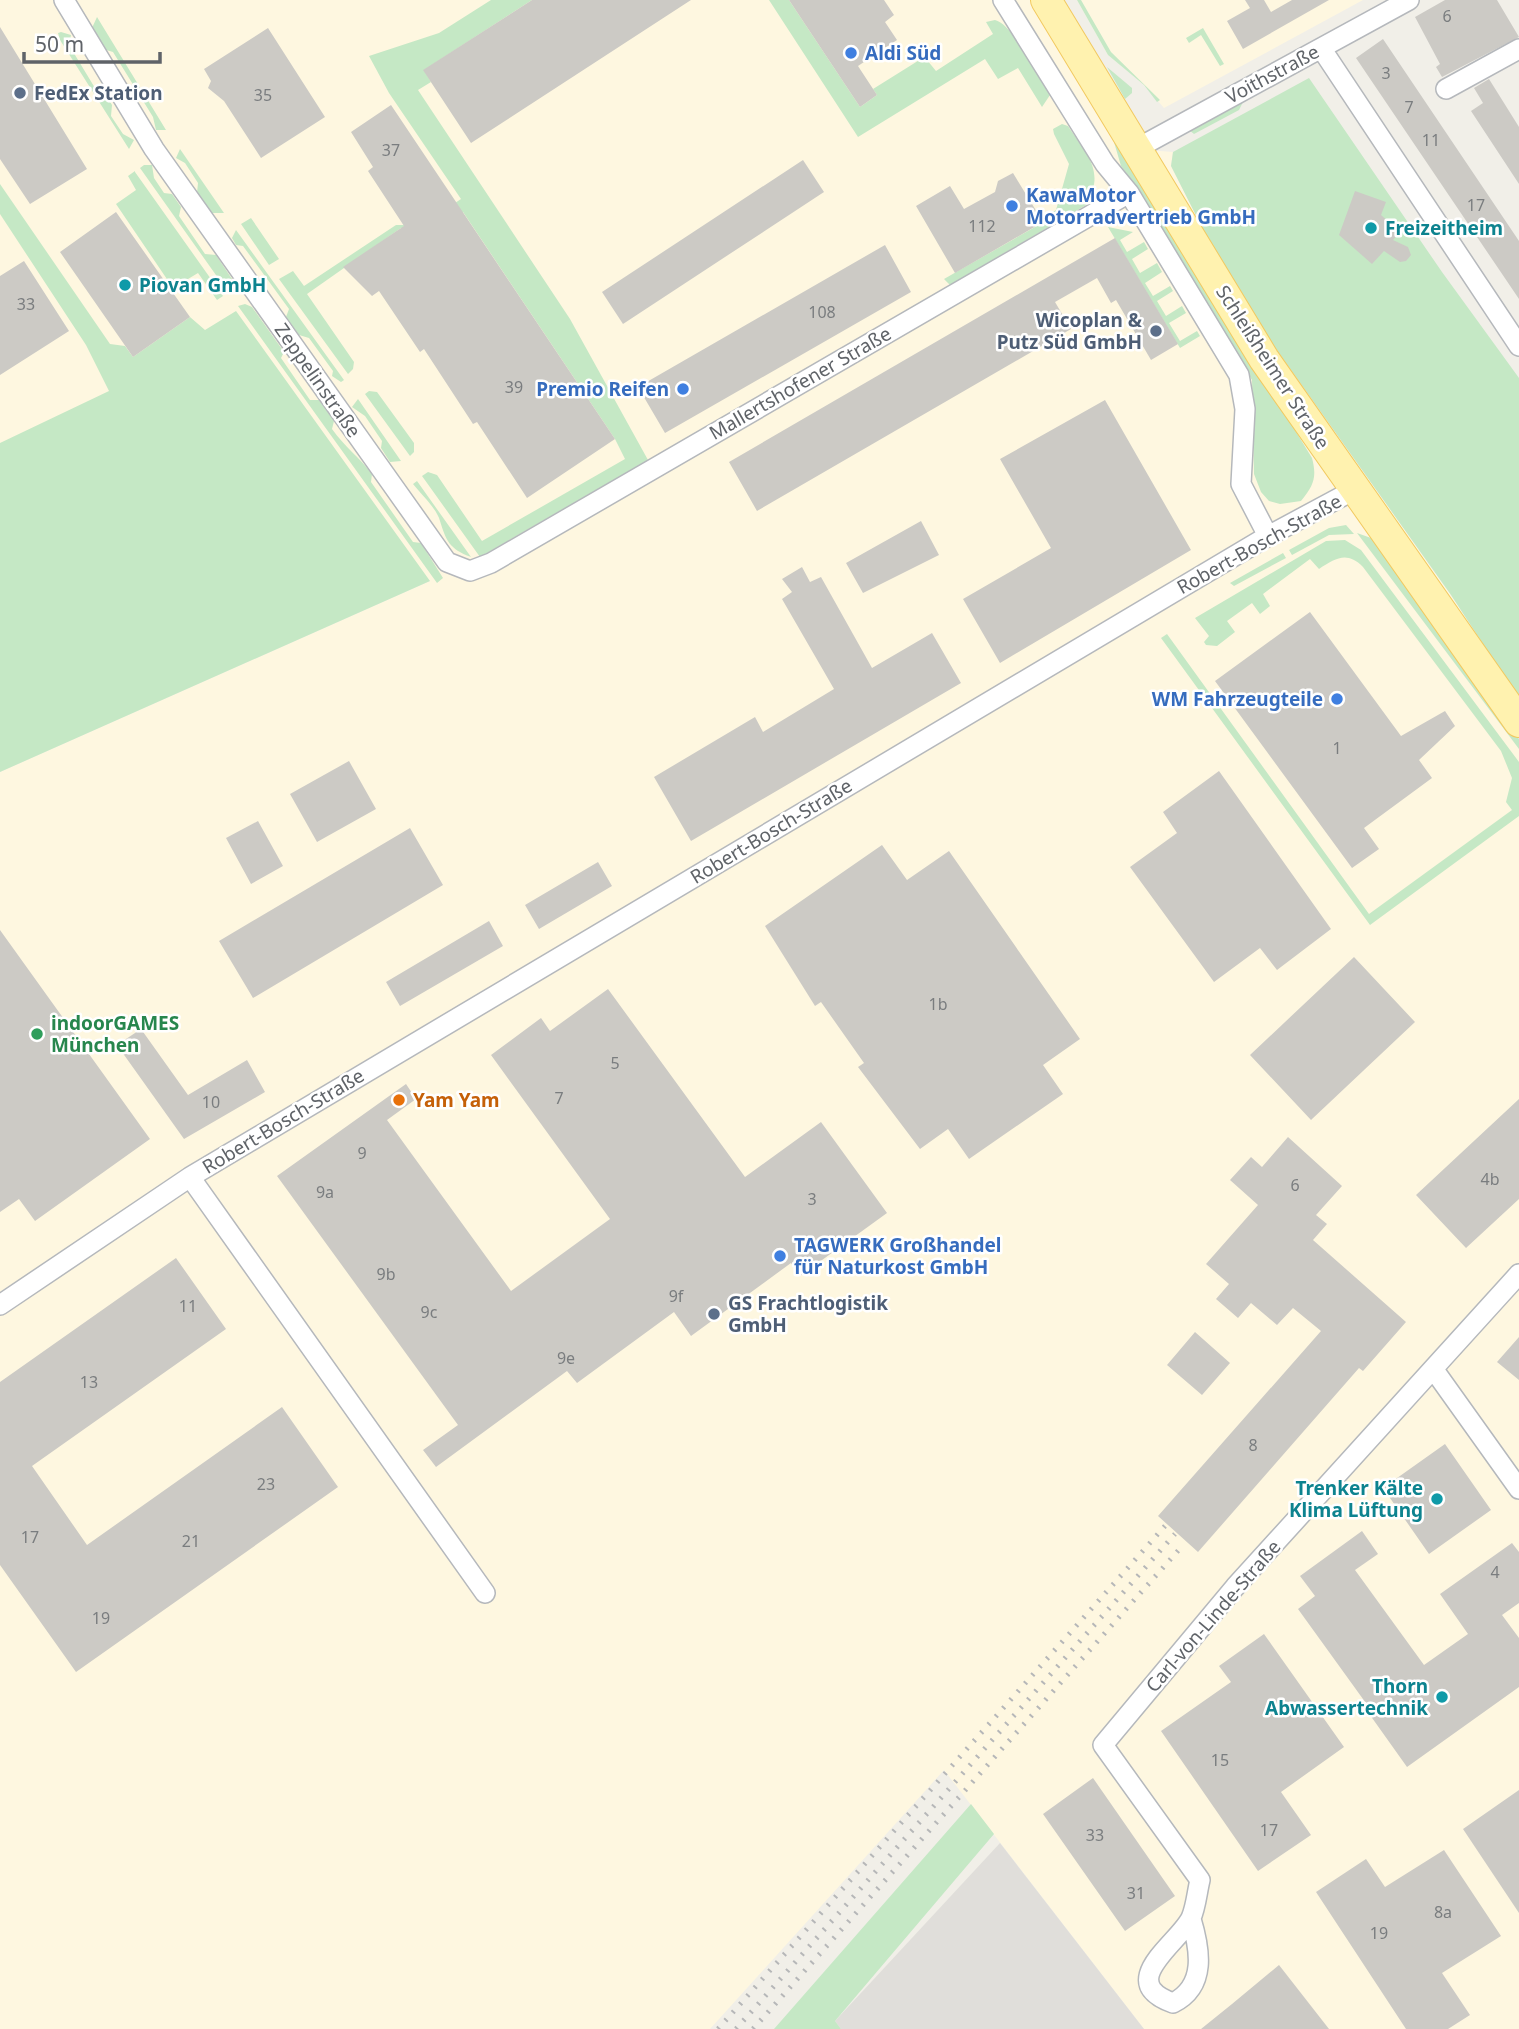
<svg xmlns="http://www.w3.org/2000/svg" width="1519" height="2029" font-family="'Noto Sans',sans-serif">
<rect width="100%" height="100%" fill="#f1efe8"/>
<path fill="#fef7e0" d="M0,0H1047L1136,149L1173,152L1171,166L1213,249L1264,332L1451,595L1519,699V2029H1144L944,1770L710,2029H0V772L430,581L0,462Z
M1077,0H1363L1164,108L1144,85L1108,55Z"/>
<path fill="#e0deda" d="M1000,1843L1144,2029H841L835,2021Z"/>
<path fill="#c5e8c5" d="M491,0H532L424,70L431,82L418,90L570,319L648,460L480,557L422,476L428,472L437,475L482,541L625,459L615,439L463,212L412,244L401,228L307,294L354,362L353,369L348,374L279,279L293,271L304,286L396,225H407L413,231L461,199L389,93L369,56L439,33Z
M769,0H789L860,107L877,95L873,89L921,59L927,60L936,71L993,34L986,22L995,20C1013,24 1039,78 1050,95L1042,107L1018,68L998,79L985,59L858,137Z
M1077,0H1081L1111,52L1160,100L1157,102L1144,85L1108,55Z
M97,17L166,130H156L153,117L113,52L103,49L92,28Z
M1203,28L1224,64L1220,66L1201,35L1189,43L1186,38Z
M61,32L71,35L69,45L98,93L106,95L112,105L111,116L123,134L134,140L129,149L60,40L58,33Z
M1107,67L1132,88V93L1125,99Z
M1309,78L1442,272L1519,378V699L1451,595L1264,332L1213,249L1171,166L1173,152Z
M1243,102L1239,110L1194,134L1189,130Z
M1062,124L1068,126C1087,155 1106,171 1086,205L950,285L944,279L1042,223L1040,219L1056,210L1069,164L1054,134L1053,129Z
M1109,125L1312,458C1317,477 1314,485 1301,501L1280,504L1269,501L1261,492L1254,474L1252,380L1144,197L1121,166Z
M180,149L224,213H211L197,193L198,183L185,163L176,158Z
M144,165H152L154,178L164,193L172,194L181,207L179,216L205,254L216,255L234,282L233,290L228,292L140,168Z
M135,171V172L223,296L217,300L198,273L173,288L116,204L136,190L128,176Z
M0,184L110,344L125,346L133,357L190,317L205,330L236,311L430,581L0,772V443L109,391L86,345L0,214Z
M251,218L279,259L269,265L241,224Z
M1108,227L1133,232L1120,240L1127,252L1144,242L1148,249L1132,259L1140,273L1157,263L1162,272L1145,283L1153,296L1170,286L1173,291L1157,301L1166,316L1182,306L1186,313L1169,323L1180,341L1197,331L1200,336L1180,348Z
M236,230L344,380L341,382L332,376L333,371L309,338L299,335L286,317L289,309L243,246L236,245L232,238Z
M245,304L252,307L284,352L281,358L310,400H319L334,421L332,429C345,447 359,457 372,474L371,482L413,542L421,543L443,578L437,583L238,306Z
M369,391L377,392L414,443V452L410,456L365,394Z
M358,399L401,461L390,462L381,448L382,441L365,416L352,407Z
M417,481L471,557C449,549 446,540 440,521C437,509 421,494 413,484Z
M1346,525L1354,534L1329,535L1292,555L1289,550L1329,528Z
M1357,533L1371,538L1382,548L1519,739V749Z
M1345,540L1361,550L1519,762V816L1370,925L1161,638L1167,634L1369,914L1512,810L1506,802L1512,778L1501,751L1363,567C1347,551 1336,558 1319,569L1310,559L1263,594L1270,606L1260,614L1252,603L1227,621L1235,632L1217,646L1206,645L1204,642L1209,636L1195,618L1326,541Z
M1283,553L1286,558L1234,586L1230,583Z
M971,1804L994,1834L835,2021L841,2029H774Z"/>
<path fill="#cccac5" d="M532,0H691L471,143L423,70Z
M789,0H884L894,15L885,22L897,40L858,66L877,95L860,107Z
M1245,0H1264L1271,12L1292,0H1329L1243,49L1227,21L1250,8Z
M1445,0H1497L1519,37L1442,77L1436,67L1440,64L1415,17Z
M0,27L87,169L30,204L0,159Z
M268,28L325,117L261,158L224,101L208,88L211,81L204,69Z
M1383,39L1519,241V299L1356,58Z
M1489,79L1519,127V184L1471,111L1483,103L1474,88Z
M391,105L615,439L527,498L477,422L473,424L424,349L420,352L379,291L372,296L343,267L404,226L368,171L373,167L351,132Z
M803,160L824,192L623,324L602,292Z
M1013,173L1043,222L955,273L916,206L950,186L964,209L995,192L998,181Z
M1355,191L1386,202L1381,215L1400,232L1393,240L1408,247L1411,255L1406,261L1400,262L1384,251L1372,264L1339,235Z
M116,212L190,317L133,357L60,252Z
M1115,238L1178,344L1151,360L1116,300L1111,303L1097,278L1055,302L1071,329L757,511L729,462Z
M885,245L911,292L665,433L638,387Z
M24,261L69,331L0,375V276Z
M1105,400L1191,550L1000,663L963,599L1051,548L1000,459Z
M921,521L939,555L863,593L846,563Z
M802,567L810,582L821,577L872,668L932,633L961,683L691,841L654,777L755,717L763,732L834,689L782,599L792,592L782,579Z
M1310,612L1401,736L1445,711L1455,726L1419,760L1432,778L1364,828L1379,849L1352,868L1215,681Z
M349,761L376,809L317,842L290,794Z
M1219,771L1331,929L1277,970L1260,948L1214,982L1130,867L1177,833L1163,812Z
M258,821L283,866L251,884L226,838Z
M410,828L443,885L253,998L219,941Z
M882,845L907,880L949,851L1080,1039L1043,1065L1063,1094L969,1159L948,1129L920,1149L858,1067L864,1063L821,1002L815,1006L765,926Z
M598,862L612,886L539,929L525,905Z
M489,921L503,946L400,1006L386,982Z
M0,930L150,1139L35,1221L19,1199L0,1212Z
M1354,957L1415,1022L1311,1120L1250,1055Z
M608,989L745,1177L821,1122L887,1213L800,1276L791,1263L691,1336L674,1312L577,1383L567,1371L436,1467L423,1450L458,1425L277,1176L406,1084L416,1099L387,1120L511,1291L610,1219L491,1055L541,1018L550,1031Z
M141,1029L188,1095L247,1060L265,1092L184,1139L117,1045Z
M1519,1099V1199L1466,1248L1416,1195Z
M1288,1137L1342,1186L1316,1215L1327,1224L1313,1240L1406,1322L1363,1371L1359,1368L1198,1552L1158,1516L1321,1331L1293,1308L1277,1325L1251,1303L1238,1318L1216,1299L1229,1284L1206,1264L1258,1205L1230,1180L1251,1157L1262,1167Z
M176,1258L226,1329L32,1466L87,1545L282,1407L338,1487L76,1672L0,1565V1382Z
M1195,1332L1230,1363L1202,1395L1167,1365Z
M1519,1337V1380L1497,1362Z
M1445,1444L1491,1510L1429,1554L1383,1488Z
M1362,1531L1378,1554L1355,1570L1424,1665L1468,1634L1440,1594L1512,1543L1519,1552V1603L1502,1615L1519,1638V1687L1407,1767L1365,1708L1368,1706L1298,1609L1315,1596L1300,1576Z
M1264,1634L1344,1747L1281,1792L1311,1835L1258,1871L1161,1731L1231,1682L1219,1666Z
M1093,1778L1175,1896L1125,1931L1043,1814Z
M1519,1790V1913L1463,1829Z
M1444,1850L1501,1936L1442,1973L1470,2015L1448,2029H1406L1316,1892L1366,1859L1385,1887Z
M1279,1965L1329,2029H1201L1232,2004Z"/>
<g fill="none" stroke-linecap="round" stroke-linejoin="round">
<defs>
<path id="minor" d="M64,0L154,149L391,483L447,562L470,571L491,563L1129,193
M1003,0L1105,164L1129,193L1239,375L1245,409L1241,484L1268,536
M1321,48L1519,346
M1446,89L1519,49
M1136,149L1409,0
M190,1177L485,1593
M0,1305L190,1177L1268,536L1354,490
M1434,1370L1519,1489
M1191,1919C1200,1949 1207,1986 1173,2003C1114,1982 1179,1943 1191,1918C1196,1907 1197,1892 1200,1880L1103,1745L1235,1587L1519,1274"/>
<path id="primary" d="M1046,0L1264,359L1519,722"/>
</defs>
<use href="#minor" stroke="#b5b8bc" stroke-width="22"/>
<use href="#primary" stroke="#f2c960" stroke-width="32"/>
<use href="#minor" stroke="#fff" stroke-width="19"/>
<use href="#primary" stroke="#fff2af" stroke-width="30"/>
<path stroke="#b6b7b8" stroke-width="5" stroke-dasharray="2 9" stroke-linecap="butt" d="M718,2029L1165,1526
M736,2029L1175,1534
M753,2029L1184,1544"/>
</g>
<g fill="#3f7fe0" stroke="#fff" stroke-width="2.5">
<circle cx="851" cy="53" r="7"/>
<circle cx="1012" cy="206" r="7"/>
<circle cx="683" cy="389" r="7"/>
<circle cx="1337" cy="699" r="7"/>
<circle cx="780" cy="1256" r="7"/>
</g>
<g fill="#5c6f8a" stroke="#fff" stroke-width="2.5">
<circle cx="20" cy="93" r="7"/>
<circle cx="1156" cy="331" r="7"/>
<circle cx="714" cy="1314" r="7"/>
</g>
<g fill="#0f9aa8" stroke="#fff" stroke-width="2.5">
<circle cx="1371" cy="228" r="7"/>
<circle cx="125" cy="285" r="7"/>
<circle cx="1437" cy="1499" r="7"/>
<circle cx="1442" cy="1697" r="7"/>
</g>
<circle fill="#2e9e5b" stroke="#fff" stroke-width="2.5" cx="37" cy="1034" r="7"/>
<circle fill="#e8710a" stroke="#fff" stroke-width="2.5" cx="399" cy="1100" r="7"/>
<g text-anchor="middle" stroke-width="5" stroke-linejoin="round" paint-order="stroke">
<g font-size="16" fill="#7a7d7f">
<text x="1447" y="22">6</text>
<text x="1386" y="79">3</text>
<text x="263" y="101">35</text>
<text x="1409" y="113">7</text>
<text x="1431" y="146">11</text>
<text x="391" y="156">37</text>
<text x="1476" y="211">17</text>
<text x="982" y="232">112</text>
<text x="26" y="310">33</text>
<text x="822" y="318">108</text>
<text x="514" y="393">39</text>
<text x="1337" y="754">1</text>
<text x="938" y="1010">1b</text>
<text x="615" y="1069">5</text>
<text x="559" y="1104">7</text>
<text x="211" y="1108">10</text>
<text x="362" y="1159">9</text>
<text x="1490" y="1185">4b</text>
<text x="1295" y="1191">6</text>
<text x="325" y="1198">9a</text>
<text x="812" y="1205">3</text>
<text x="386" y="1280">9b</text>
<text x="676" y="1302">9f</text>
<text x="188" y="1312">11</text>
<text x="429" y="1318">9c</text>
<text x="566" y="1364">9e</text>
<text x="89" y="1388">13</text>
<text x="1253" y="1451">8</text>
<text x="266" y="1490">23</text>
<text x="30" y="1543">17</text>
<text x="191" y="1547">21</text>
<text x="1495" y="1578">4</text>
<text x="101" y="1624">19</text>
<text x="1220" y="1766">15</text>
<text x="1269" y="1836">17</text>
<text x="1095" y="1841">33</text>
<text x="1136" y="1899">31</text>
<text x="1443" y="1918">8a</text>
<text x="1379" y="1939">19</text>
</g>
<g font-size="19" font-weight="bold" fill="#366cbe" stroke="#fff" text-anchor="start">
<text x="865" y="60">Aldi Süd</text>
<text x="1026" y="202">KawaMotor<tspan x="1026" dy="22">Motorradvertrieb GmbH</tspan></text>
<text x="669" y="396" text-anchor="end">Premio Reifen</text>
<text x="1323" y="706" text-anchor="end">WM Fahrzeugteile</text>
<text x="794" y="1252">TAGWERK Großhandel<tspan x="794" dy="22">für Naturkost GmbH</tspan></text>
</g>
<g font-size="19" fill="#5f6368" stroke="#fff">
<text transform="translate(1272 74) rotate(-28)" y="7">Voithstraße</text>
<text transform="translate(1273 367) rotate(57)" y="7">Schleißheimer Straße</text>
<text transform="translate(318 380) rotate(55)" y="7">Zeppelinstraße</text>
<text transform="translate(800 383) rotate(-30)" y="7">Mallertshofener Straße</text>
<text transform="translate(1259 544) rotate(-29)" y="7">Robert-Bosch-Straße</text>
<text transform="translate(771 831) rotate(-31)" y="7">Robert-Bosch-Straße</text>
<text transform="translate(283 1121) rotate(-31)" y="7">Robert-Bosch-Straße</text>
<text transform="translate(1213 1616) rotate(-49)" y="7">Carl-von-Linde-Straße</text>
</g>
<g font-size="19" font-weight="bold" fill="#4e5e75" stroke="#fff" text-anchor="start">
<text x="34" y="100">FedEx Station</text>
<text x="1142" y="327" text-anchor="end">Wicoplan &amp;<tspan x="1142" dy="22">Putz Süd GmbH</tspan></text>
<text x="728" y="1310">GS Frachtlogistik<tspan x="728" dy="22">GmbH</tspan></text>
</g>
<g font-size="19" font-weight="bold" fill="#0d838f" stroke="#fff" text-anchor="start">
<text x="1385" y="235">Freizeitheim</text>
<text x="139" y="292">Piovan GmbH</text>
<text x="1423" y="1495" text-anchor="end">Trenker Kälte<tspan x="1423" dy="22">Klima Lüftung</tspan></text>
<text x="1428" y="1693" text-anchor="end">Thorn<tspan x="1428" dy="22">Abwassertechnik</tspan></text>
</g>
<g font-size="19" font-weight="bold" fill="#27864d" stroke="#fff" text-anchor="start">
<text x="51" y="1030">indoorGAMES<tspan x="51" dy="22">München</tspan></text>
</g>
<g font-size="19" font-weight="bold" fill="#c56008" stroke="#fff" text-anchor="start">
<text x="413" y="1107">Yam Yam</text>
</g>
</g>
<path d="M24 52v10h136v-10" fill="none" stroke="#5f6368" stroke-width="3.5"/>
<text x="35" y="52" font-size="21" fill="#5f6368" stroke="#ffffff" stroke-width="5" paint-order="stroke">50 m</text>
</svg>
